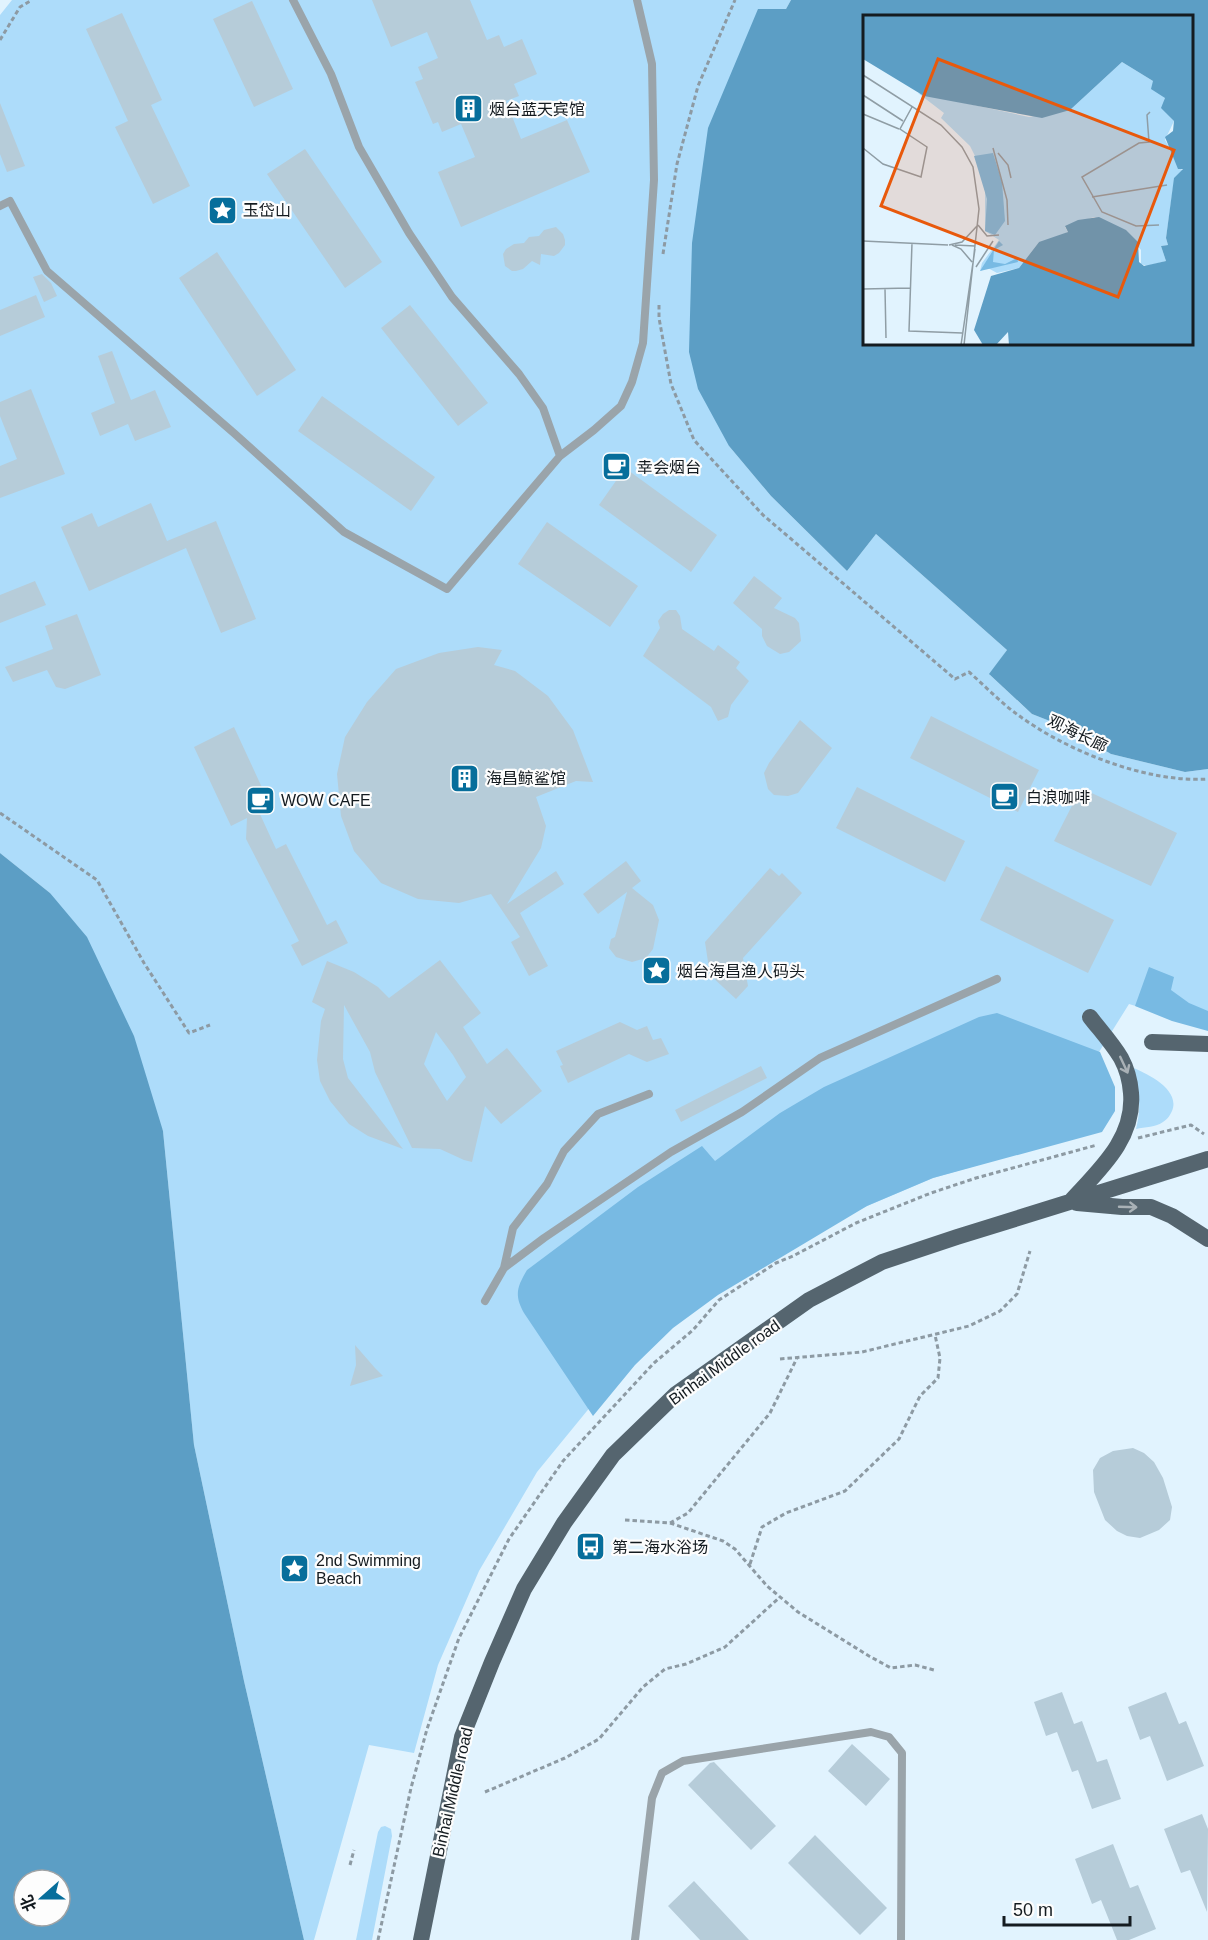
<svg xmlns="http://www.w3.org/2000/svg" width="1208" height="1940" font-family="Arial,'Noto Sans SC',sans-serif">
<rect width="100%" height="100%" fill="#e1f3fe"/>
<path fill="#addcfa" d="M791,0L786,9L729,446L771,496L847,571L876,534L1007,650L990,675L1032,714L1065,727L1111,754L1185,772L1208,769V1028L1129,1004L1099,1052L1006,1157L933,1178L867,1206L707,1285L618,1373L537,1472L479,1571L438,1665L414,1753L369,1745L314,1940H304L244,1681L194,1445L163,1131L50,893L0,853V15L12,0Z
M1131,1067C1146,1073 1181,1089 1172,1111C1170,1115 1168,1119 1163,1122C1156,1127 1145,1127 1136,1129C1142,1106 1139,1088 1131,1067Z
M385,1826L391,1829L392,1836L372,1940H356L378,1832L381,1827Z"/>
<path fill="#78bae3" d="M1149,967L1174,977L1171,990L1189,1003L1208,1011V1031L1172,1021L1135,1006Z
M997,1013L1100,1052L1115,1087V1111L1102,1132L933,1178L867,1206L718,1295L673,1328L635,1365L593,1416L524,1313C514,1295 517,1287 527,1270L638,1187L702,1146L715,1161L780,1113L824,1087L979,1017Z"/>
<path fill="#5c9ec5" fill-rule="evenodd" d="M791,0H1208V769L1185,772L1111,754L1065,727L1032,714L989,674L1007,650L876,534L847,571L771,496L729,446L698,389L689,352L692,243L708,128L758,9H786ZM1192,16V344H864V16Z
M0,853L50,893L87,937L134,1036L163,1131L194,1445L244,1681L304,1940H0ZM24,1880H60V1916H24Z"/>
<path fill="#b6ccd9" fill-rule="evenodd" d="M372,0H470L487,40L499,35L504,47L522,39L537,74L514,84L519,96L506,101L521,139L567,120L590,172L461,227L438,172L475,157L461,124L442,132L438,122L433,124L415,82L423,79L418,67L438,58L427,32L391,47Z
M252,1L293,89L254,107L213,19Z
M122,13L162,100L151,105L190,186L153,204L115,127L128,121L86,29Z
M0,103L25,166L7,172L0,154Z
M305,149L382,262L345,288L267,174Z
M556,227L563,234L565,240V245L559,253L554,256L541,254L540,265L532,261L523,269L516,271H512L505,266L503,254L506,249L514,244L524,243L529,237L539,236L544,230Z
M217,252L296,370L257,396L179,278Z
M42,274L51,283L57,296L44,302L33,277Z
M36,295L45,317L0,336V310Z
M410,305L488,403L458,426L381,328Z
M112,351L131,400L155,390L171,427L135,441L128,424L100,436L91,413L115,403L98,356Z
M31,389L65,474L0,498V466L17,459L0,416V402Z
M322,396L435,477L411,511L298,431Z
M625,468L717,535L691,572L599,505Z
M151,503L167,541L216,521L256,619L221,633L186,548L89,591L61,527L92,513L98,527Z
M547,522L638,586L610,627L518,564Z
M754,576L782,598L774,608L795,618L799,623L801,641L789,652L780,654L767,646L762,636V629L733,603Z
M35,581L46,605L0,623V595Z
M669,610H676L680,616L682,629L714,651L718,645L740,662L736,668L749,681L731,705L728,717L718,721L711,707L643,656L660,628L658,621L663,614Z
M77,614L101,675L65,689L56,687L47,670L13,682L5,667L53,649L45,626Z
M478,647L502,650L494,665L515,671L548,696L573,730L593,782L576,781L536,797L546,826L541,848L507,904L556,871L564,884L520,913L548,966L529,976L511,942L520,937L491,894L459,903L418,899L381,883L354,851L341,816L337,774L345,737L367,702L396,669L439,653Z
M931,716L1039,770L1018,812L910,758Z
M800,720L832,748L798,793L788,796L774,795L768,789L764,773L769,763Z
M234,727L271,807L259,812L276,849L286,844L327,925L336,920L348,943L302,966L291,945L299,941L246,839L247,818L231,826L194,747Z
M857,787L965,841L945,882L836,828Z
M1081,788L1177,833L1151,886L1054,841Z
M626,861L641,881L632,888L653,905L659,920L653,949L646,958L632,962L616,957L609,948L611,939L615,937L627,892L598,914L583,894Z
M1006,866L1114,920L1088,973L980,920Z
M770,868L779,876L782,873L802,893L743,958L748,986L736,999L710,975L705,942Z
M440,960L481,1013L463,1027L487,1064L507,1048L542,1091L501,1124L485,1106L472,1162L464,1160L440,1149L412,1148L375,1072L370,1052L344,1005L343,1059L348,1078L403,1149L368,1136L349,1124L330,1101L320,1081L317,1060L321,1021L325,1009L312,1002L327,961L354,972L378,987L389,998ZM436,1032L453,1055L466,1077L447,1101L424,1064Z
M620,1022L637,1030L647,1026L653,1040L661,1038L669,1054L647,1062L629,1054L568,1083L560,1066L563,1065L556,1051Z
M761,1066L767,1078L681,1122L675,1110Z
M355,1345L375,1368L383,1376L350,1386L356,1365Z
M1133,1448L1144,1453L1154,1462L1163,1478L1172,1507L1170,1520L1159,1530L1140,1538L1127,1536L1117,1531L1105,1520L1094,1492L1093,1470L1100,1458L1113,1451Z
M1062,1692L1074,1724L1082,1721L1097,1762L1107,1759L1121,1799L1092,1809L1078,1770L1072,1772L1057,1732L1046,1736L1034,1702Z
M1166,1692L1179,1724L1186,1721L1204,1766L1167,1781L1150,1736L1140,1740L1128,1707Z
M852,1744L890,1779L866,1806L828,1771Z
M714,1762L776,1826L751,1850L688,1785L710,1763Z
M1202,1814L1208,1829L1207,1912L1190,1870L1181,1873L1164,1829Z
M815,1835L887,1908L860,1935L788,1863Z
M1113,1844L1130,1888L1138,1885L1156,1929L1129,1940H1117L1101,1900L1092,1904L1075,1859Z
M694,1881L749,1940H700L668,1906Z"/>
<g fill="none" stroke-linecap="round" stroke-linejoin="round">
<path stroke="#8d9aa3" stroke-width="3" stroke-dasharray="4.5 3" stroke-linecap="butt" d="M0,40L20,7L32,0
M663,254L677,164L698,86L735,0
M659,305V318L671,384L694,440L763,515L955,679L969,672C984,685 998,700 1014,712C1064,750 1145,783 1208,779
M0,813L97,880L144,963L189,1033L210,1025
M1138,1138L1191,1125L1204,1134
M780,1359L862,1352L969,1326L1000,1311L1017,1294L1030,1251
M625,1520L670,1523L688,1513L770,1413L797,1358
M670,1523L723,1541L735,1549L767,1586L798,1612L869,1656L891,1668L915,1665L934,1670
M750,1564L762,1527L786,1513L845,1491L899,1439L920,1396L938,1378L940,1358L935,1335
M485,1792L565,1758L599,1739L643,1687L665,1669L686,1664L725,1647L780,1597
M350,1865L354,1850
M378,1940L411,1788L427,1729L459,1638L509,1539L563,1461L654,1363L693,1330L719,1300L776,1263L793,1256L856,1223L931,1193L976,1178L1097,1145"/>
<path stroke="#9aa4aa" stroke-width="8" d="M293,0L331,74L359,147L409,233L452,297L519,374L543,408L560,456
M0,206L10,201L47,271L235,434L344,532L447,589L560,456L594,430L621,406L632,382L643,343L654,180L652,64L637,0
M504,1268L513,1228L547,1184L564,1151L598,1114L649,1094
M485,1301L504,1268L544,1238L671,1152L742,1112L820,1058L997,979
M635,1940L652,1798L662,1773L683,1761L871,1732L889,1737L902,1753L901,1940"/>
<path stroke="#55656f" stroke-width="16" d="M1152,1042L1208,1044
M1070,1202C1099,1170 1135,1139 1131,1093C1130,1080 1127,1069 1121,1058C1112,1043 1100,1030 1090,1017
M1077,1203L1122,1207H1151L1172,1216L1208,1239
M421,1940L462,1737L492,1662L524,1589L564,1523L613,1455L676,1394L809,1300L882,1262L957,1237L1208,1159"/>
</g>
<defs><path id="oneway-shaft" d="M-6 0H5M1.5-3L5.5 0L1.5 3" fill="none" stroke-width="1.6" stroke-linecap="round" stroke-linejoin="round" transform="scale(1.5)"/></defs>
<g stroke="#a9b1b6">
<use href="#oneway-shaft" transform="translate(1124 1065) rotate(65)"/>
<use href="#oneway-shaft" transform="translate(1128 1207) rotate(2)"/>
</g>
<defs>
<symbol id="building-square" viewBox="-11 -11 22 22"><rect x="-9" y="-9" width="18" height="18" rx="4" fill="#076e9b" stroke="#fdfdfd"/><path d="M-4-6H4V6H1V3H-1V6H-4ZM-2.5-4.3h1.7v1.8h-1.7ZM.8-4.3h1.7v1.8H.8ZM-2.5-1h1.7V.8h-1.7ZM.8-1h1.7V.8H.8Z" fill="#fff"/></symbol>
<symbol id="sight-square" viewBox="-11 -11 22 22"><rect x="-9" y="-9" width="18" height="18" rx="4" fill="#076e9b" stroke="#fdfdfd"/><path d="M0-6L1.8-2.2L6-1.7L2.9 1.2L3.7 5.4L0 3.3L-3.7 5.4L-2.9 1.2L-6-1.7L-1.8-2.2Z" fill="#fff"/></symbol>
<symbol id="cafe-square" viewBox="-11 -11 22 22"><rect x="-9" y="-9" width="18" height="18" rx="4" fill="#076e9b" stroke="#fdfdfd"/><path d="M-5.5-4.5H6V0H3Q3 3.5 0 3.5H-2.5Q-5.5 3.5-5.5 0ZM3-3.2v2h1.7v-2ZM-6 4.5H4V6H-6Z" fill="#fff"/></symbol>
<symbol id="bus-square" viewBox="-11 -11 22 22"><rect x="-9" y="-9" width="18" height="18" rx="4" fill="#076e9b" stroke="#fdfdfd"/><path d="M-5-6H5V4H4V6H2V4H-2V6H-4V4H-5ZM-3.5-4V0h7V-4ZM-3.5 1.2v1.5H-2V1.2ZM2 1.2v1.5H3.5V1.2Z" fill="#fff"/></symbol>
</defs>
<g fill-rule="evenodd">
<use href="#building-square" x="452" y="92" width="33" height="33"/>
<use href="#sight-square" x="206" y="194" width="33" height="33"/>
<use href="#cafe-square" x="600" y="450" width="33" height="33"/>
<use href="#building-square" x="448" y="762" width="33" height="33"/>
<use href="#cafe-square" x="988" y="780" width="33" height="33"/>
<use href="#cafe-square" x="244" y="784" width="33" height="33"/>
<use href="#sight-square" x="640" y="954" width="33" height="33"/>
<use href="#bus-square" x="574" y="1530" width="33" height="33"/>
<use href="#sight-square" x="278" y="1552" width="33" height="33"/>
</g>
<g text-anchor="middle" stroke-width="4.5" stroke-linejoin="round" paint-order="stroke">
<g font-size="16" fill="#141b20" stroke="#fdfdfd" text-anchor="start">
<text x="489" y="115">烟台蓝天宾馆</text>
<text x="243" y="216">玉岱山</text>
<text x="637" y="473">幸会烟台</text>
<text x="486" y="784">海昌鲸鲨馆</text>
<text x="1026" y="803">白浪咖啡</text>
<text x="281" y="806">WOW CAFE</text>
<text x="677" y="977">烟台海昌渔人码头</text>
<text x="612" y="1553">第二海水浴场</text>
<text x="316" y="1566">2nd Swimming<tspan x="316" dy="18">Beach</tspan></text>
</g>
<g font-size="16" fill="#141b20" stroke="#fdfdfd">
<text transform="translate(1078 733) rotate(26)" y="6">观海长廊</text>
<text transform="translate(724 1362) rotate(-36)" y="6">Binhai Middle road</text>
<text transform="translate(452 1792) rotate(-77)" y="6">Binhai Middle road</text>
</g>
</g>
<g transform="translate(863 15)">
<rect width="330" height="330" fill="#e1f3fe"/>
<path d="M259,47L290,66L302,83L300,94L311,106L302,125L320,157L310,173L303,223L305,230L298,231L303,246L284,251L278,249V235L262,215L231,202L202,212L205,217L185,227H176L156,253L134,258L125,253L117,256L119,248L136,225L122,216V161L107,131L78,103L81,98L55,78L166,102L207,95Z" fill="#addcfa"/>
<path d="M130,138L139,167L142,206L132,220L122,216L124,184L111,141ZM136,226L140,230L131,235L130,247L142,249L154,243L155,247L117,256Z" fill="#78bae3"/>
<path d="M0,0H330V330H146L145,317L133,330H120L111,315L128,261L156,253L176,227L205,217L202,211L215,205L236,202L263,215L275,227L276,247L281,251L303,246L298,231L305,230L303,223L311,163L320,154H315L302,122L310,116L311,106L298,93L302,83L288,74L290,66L259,47L207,95L179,103L61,81L0,44Z" fill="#5c9ec5"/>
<path fill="none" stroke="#8f9da5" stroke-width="1.5" d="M0,60L78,110L99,132L110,152L116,194L101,330M0,80L40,106M287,97L284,100L286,127L276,128L219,162L239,197L273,211L296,210M0,99L36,114M0,133L20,149L58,162L64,132L37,114L49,92M130,133L144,185L145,210M135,138L145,150L148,163M229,182L304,170M115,210L124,221L136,220M0,226L85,230M49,228L46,316L99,318M86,230L99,227L114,211M89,230L98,234L109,247M92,230L112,231M113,252L130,226M0,274L47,273M22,274L23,323M98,330L112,234"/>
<path fill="#e8590c" fill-opacity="0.15" stroke="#e8590c" stroke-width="3" d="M75,44L311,135L255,282L18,191Z"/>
<rect width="330" height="330" fill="none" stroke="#141b20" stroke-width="3"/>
</g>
<g transform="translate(42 1898) rotate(249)"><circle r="28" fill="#fdfdfd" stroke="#a0a3a5" stroke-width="1.5"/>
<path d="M0-4.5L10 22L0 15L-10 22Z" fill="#076e9b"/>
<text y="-9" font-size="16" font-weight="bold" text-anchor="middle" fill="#141b20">北</text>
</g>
<path d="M1004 1916v9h126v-9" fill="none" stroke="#141b20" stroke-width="3"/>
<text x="1013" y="1916" font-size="18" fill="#141b20" stroke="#fdfdfd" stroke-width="4.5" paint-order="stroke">50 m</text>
</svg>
